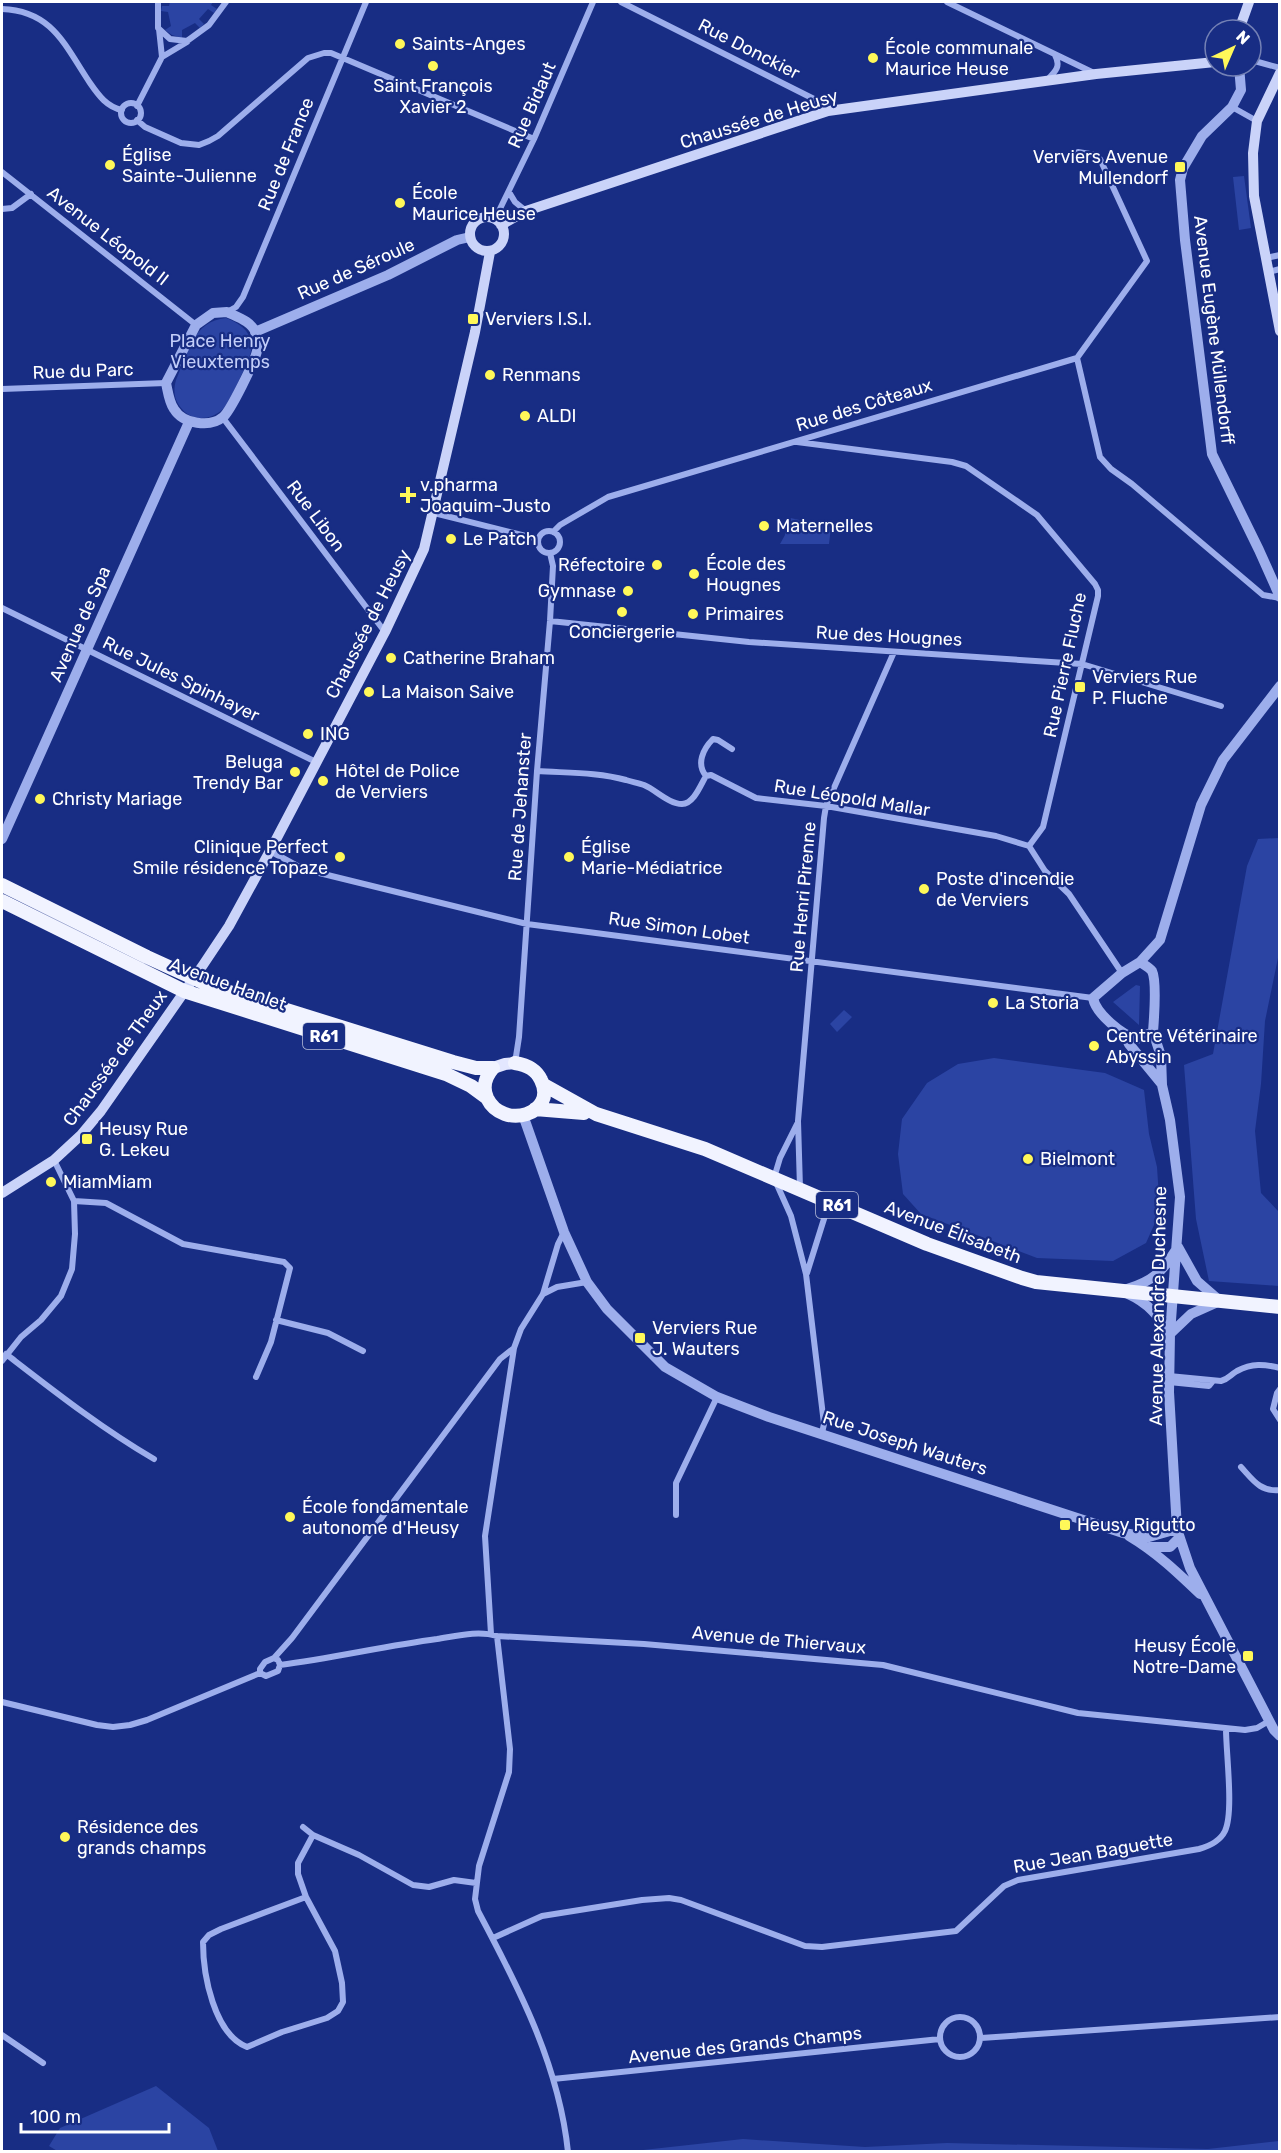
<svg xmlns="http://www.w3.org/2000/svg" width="1281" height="2153" font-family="Rubik,sans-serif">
<rect width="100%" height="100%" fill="#182d84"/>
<path fill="#2b44a3" d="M170,2H213L211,5L217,9L214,13L208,9L199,19L204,24L200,28L195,23L182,30V38L172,35L165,30L171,26L168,12L161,11L162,6H169Z
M1244,176L1251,228L1239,230L1233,177Z
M226,318C236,322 246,327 250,338C251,341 252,347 251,351C249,361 229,402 223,409C212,420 192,422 182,409C174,400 173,391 176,380C188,353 193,321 226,318Z
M786,517L831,527L829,544H780L785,535Z
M1279,838V953L1265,1021L1261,1084L1255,1131L1261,1193L1279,1212V1286L1209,1281L1196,1219L1184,1065L1213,1054L1247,866L1258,839Z
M1136,985L1140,986L1139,1025L1113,1002Z
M844,1010L852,1017L837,1032L830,1024Z
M994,1058L1105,1073L1144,1090L1149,1134L1157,1167L1159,1197L1154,1225L1146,1243L1113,1261L1037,1258L921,1214L903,1194L898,1154L902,1119L927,1083L958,1064Z
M156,2086L209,2128L218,2151L59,2152L49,2146L60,2128Z
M743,2139L865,2147L947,2143L1208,2149L1279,2141L1280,2151H634Z"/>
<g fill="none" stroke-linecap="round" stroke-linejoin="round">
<path stroke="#9daeec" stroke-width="6" d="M158,2V28L170,39L187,41L209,25L226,2
M621,2L814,99L827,111
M947,2L1094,73
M2,9C53,11 65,46 90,83C99,96 107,107 122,110
M162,57L187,42
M1251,60L1280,68
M1048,79C1056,71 1061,66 1055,55
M121 113a10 10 0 1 1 20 0a10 10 0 1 1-20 0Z
M137,106L162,57L159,29
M1232,107L1257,121
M137,120L145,127L181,143L199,145L209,141L218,136L308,58L324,53H331L534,139
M2,172L196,325
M509,192L515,202L526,211
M2,209L12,208L31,194
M495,219L534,139L593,2
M1266,258L1280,255
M1269,272L1280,269
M227,312L236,307L243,297L366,2
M1077,358L1100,457L1111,469L1132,484L1263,595L1280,598
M2,389L166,383
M223,418L385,632
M797,442L952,462L966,466L1037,515L1095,584L1098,590V596L1043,827L1029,846
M434,513L538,539
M538 542a11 11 0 1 1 22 0a11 11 0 1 1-22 0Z
M553,532L560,525L608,497L1077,358L1147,261L1100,159L1096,155L1078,152
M2,608L316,762
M550,621L749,642L1082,664L1221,706
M537,771C567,773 598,772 626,780C632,782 639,783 644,785C656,790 669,804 682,804C694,804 701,784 706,776L711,775L756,798L826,806L996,836L1029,846L1045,871L1069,894L1122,973
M706,776C696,764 703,749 713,739L718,740L732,749
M270,851L303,869L527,924L1093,998
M515,1063L519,1037L537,771L550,621L553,566L550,553
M797,1124L780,1158L774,1178L791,1216L806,1274L824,1424L822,1433
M800,1188L798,1121L824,818L826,806L894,652
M74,1201L106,1203L183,1244L284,1262L290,1268L271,1342L256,1377
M807,1273L829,1203
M543,1294L557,1287L587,1282
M276,1320L328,1333L363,1351
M6,1354C54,1391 101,1428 154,1459
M2,1361L21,1337L41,1320L61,1296L72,1269L75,1234L74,1201L54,1160
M1169,1376L1221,1381C1229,1379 1230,1375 1237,1371C1252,1363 1264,1364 1280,1368
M1169,1382L1209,1386L1213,1381
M1280,1389L1277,1393L1273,1409L1280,1420
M1241,1467C1253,1480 1260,1492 1280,1490
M676,1515V1483L717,1397
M491,1634L485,1536L514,1348L521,1329L543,1294L558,1244L564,1232
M497,1636L510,1749L509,1772L479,1866L475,1899L478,1911C518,1986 559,2065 568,2152
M274,1658L292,1638L500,1359L514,1348
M274,1658L278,1660L280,1665L278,1671L266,1676L260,1673V1669L265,1662Z
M280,1665C333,1658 385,1646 437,1639C456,1636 478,1630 497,1636L644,1644L883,1665L1078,1713L1245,1730L1257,1728L1269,1721
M2,1702L97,1725L113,1727L130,1725L147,1720L260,1673
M303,1827L313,1835L359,1855L413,1885L429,1887L454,1880L476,1883
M306,1897L221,1929L209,1935L203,1942C203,1975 214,2034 247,2047L282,2032L327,2018L338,2011L343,2002L342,1983L335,1951L306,1897L298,1874V1863L313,1835
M493,1938L542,1916L642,1900L669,1898L681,1900L805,1946L822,1947L956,1931L1004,1886L1018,1880L1199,1849C1210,1846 1220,1841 1225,1831C1234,1812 1226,1753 1226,1729
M940 2037a20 20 0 1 1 40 0a20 20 0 1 1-40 0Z
M2,2035L43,2063
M981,2038L1280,2017
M553,2079L940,2039"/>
<path stroke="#9daeec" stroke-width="10" d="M1239,66L1241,90L1232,107L1202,136L1183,168L1180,180L1185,240L1212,454L1259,550L1280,597
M227,312C237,317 251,321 256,333C258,339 258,346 257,351C255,361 230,412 223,417C210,428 183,424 174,409C169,402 168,392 166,383L196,325L213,313Z
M255,332L388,275L457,240L470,237
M2,839L189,422
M1140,962C1144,965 1149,967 1152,971C1157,981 1154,1019 1153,1032L1137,1039C1122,1035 1096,1014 1093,998L1122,973L1140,962L1160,940L1201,805L1223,760L1280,686
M1153,1032L1161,1056L1162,1085L1170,1120L1180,1197L1170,1334L1169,1392L1177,1529L1190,1568L1274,1730L1280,1736
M1125,1036L1129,1044L1161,1083
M523,1115L564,1232L587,1282L607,1309L665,1367L717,1397L769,1417L1123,1533L1149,1537L1177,1529
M1127,1289C1153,1281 1162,1272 1176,1250
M1128,1294C1148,1303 1159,1316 1170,1334
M1170,1334L1191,1314L1220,1301L1197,1281L1178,1247
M1129,1536C1156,1552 1177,1572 1200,1594
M1149,1547H1170L1179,1538"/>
<path stroke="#cad3f9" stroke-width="10" d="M1239,30L1249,2
M1280,73L1257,121L1253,153L1254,196L1280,331
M470 234a17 17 0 1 1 34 0a17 17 0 1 1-34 0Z
M501,225L526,211L828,111L1096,74L1215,62
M2,1193L54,1160L81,1135L101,1111L203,965L229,926L270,851L385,632L424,549L475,332L490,252"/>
<path stroke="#e3e7ff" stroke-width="12" d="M493,1068L505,1064L515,1063"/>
<path stroke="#f1f3ff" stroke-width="14" d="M2,885L147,957L213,987L453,1062L476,1068H493
M2,901L184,991L446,1074L471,1086L486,1097
M493,1068C486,1076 482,1087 487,1098C503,1131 558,1114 541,1080C536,1069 527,1065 515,1063
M544,1085L596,1114L705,1149L927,1244L1022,1278L1036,1282L1280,1307
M535,1109L584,1113"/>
</g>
<g fill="#fff859" stroke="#182d84" stroke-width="2">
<circle cx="400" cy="44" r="6"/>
<circle cx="873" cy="58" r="6"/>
<circle cx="433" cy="66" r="6"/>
<circle cx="110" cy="165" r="6"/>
<rect x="1174" y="161" width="12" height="12" rx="3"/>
<circle cx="400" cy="203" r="6"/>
<rect x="467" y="313" width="12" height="12" rx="3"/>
<circle cx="490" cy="375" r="6"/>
<circle cx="525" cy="416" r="6"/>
<path d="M405 486h6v6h6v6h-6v6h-6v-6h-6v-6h6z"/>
<circle cx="764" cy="526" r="6"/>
<circle cx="451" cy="539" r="6"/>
<circle cx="657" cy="565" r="6"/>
<circle cx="694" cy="574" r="6"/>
<circle cx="628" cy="591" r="6"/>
<circle cx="622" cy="612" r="6"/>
<circle cx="693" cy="614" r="6"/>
<circle cx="391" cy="658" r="6"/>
<rect x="1074" y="681" width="12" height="12" rx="3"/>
<circle cx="369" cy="692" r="6"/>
<circle cx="308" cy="734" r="6"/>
<circle cx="295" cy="772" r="6"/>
<circle cx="323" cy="781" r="6"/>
<circle cx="40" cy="799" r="6"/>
<circle cx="340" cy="857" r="6"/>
<circle cx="569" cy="857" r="6"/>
<circle cx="924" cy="889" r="6"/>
<circle cx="993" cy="1003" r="6"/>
<circle cx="1094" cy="1046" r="6"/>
<rect x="81" y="1133" width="12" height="12" rx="3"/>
<circle cx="1028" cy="1159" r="6"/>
<circle cx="51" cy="1182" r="6"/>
<rect x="634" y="1332" width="12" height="12" rx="3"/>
<circle cx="290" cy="1517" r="6"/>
<rect x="1059" y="1519" width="12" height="12" rx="3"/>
<rect x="1242" y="1650" width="12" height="12" rx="3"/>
<circle cx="65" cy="1837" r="6"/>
</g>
<g text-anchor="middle" stroke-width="4.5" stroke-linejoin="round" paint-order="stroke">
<g fill="#182d84" stroke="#bac0da" stroke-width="1.5">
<rect x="303" y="1023" width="42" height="26" rx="4.5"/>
<rect x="816" y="1192" width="42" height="26" rx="4.5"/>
</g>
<g font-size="16" font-weight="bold" fill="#fff">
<text x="324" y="1042">R61</text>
<text x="837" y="1211">R61</text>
</g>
<g font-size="18" fill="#fff" stroke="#182d84" text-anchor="start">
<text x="412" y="50">Saints-Anges</text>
<text x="885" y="54">École communale<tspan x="885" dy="21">Maurice Heuse</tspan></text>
<text x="433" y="92" text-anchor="middle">Saint François<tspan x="433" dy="21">Xavier 2</tspan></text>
<text x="122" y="161">Église<tspan x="122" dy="21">Sainte-Julienne</tspan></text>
<text x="1168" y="163" text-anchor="end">Verviers Avenue<tspan x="1168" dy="21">Mullendorf</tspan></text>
<text x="412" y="199">École<tspan x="412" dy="21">Maurice Heuse</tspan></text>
<text x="485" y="325">Verviers I.S.I.</text>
<text x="502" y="381">Renmans</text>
<text x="537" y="422">ALDI</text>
<text x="420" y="491">v.pharma<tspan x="420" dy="21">Joaquim-Justo</tspan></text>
<text x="776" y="532">Maternelles</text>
<text x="463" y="545">Le Patch</text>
<text x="706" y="570">École des<tspan x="706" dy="21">Hougnes</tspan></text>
<text x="645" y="571" text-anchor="end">Réfectoire</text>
<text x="616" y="597" text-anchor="end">Gymnase</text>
<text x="705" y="620">Primaires</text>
<text x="622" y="638" text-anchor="middle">Conciergerie</text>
<text x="403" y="664">Catherine Braham</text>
<text x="1092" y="683">Verviers Rue<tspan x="1092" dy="21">P. Fluche</tspan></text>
<text x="381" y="698">La Maison Saive</text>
<text x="320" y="740">ING</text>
<text x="283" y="768" text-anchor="end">Beluga<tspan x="283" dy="21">Trendy Bar</tspan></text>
<text x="335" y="777">Hôtel de Police<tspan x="335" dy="21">de Verviers</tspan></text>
<text x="52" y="805">Christy Mariage</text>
<text x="328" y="853" text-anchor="end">Clinique Perfect<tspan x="328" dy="21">Smile résidence Topaze</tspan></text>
<text x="581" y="853">Église<tspan x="581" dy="21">Marie-Médiatrice</tspan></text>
<text x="936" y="885">Poste d'incendie<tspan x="936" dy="21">de Verviers</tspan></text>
<text x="1005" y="1009">La Storia</text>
<text x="1106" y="1042">Centre Vétérinaire<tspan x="1106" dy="21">Abyssin</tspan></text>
<text x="99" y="1135">Heusy Rue<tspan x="99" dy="21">G. Lekeu</tspan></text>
<text x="1040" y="1165">Bielmont</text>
<text x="63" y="1188">MiamMiam</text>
<text x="652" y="1334">Verviers Rue<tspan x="652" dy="21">J. Wauters</tspan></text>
<text x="302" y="1513">École fondamentale<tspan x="302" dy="21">autonome d'Heusy</tspan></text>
<text x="1077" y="1531">Heusy Rigutto</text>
<text x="1236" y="1652" text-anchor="end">Heusy École<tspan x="1236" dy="21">Notre-Dame</tspan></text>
<text x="77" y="1833">Résidence des<tspan x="77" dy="21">grands champs</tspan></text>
</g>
<g font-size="18" fill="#fff" stroke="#182d84">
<text transform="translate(749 49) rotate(27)" y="6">Rue Donckier</text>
<text transform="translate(532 105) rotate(-66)" y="6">Rue Bidaut</text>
<text transform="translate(759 119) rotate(-17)" y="6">Chaussée de Heusy</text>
<text transform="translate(286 154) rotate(-68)" y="6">Rue de France</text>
<text transform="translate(108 236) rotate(38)" y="6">Avenue Léopold II</text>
<text transform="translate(356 269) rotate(-24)" y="6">Rue de Séroule</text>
<text transform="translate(1214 330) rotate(83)" y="6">Avenue Eugène Müllendorff</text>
<text transform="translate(83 371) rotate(-2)" y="6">Rue du Parc</text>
<text transform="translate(864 405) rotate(-17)" y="6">Rue des Côteaux</text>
<text transform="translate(316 516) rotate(53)" y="6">Rue Libon</text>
<text transform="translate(80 624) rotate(-66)" y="6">Avenue de Spa</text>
<text transform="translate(368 624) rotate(-63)" y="6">Chaussée de Heusy</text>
<text transform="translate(889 636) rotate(3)" y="6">Rue des Hougnes</text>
<text transform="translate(1065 665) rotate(-78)" y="6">Rue Pierre Fluche</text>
<text transform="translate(181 679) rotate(26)" y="6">Rue Jules Spinhayer</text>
<text transform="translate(852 798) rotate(9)" y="6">Rue Léopold Mallar</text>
<text transform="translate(520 807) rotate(-86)" y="6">Rue de Jehanster</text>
<text transform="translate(803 897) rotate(-85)" y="6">Rue Henri Pirenne</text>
<text transform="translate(679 928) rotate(8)" y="6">Rue Simon Lobet</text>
<text transform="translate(228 984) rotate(20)" y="6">Avenue Hanlet</text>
<text transform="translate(115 1058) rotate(-54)" y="6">Chaussée de Theux</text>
<text transform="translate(953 1232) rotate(21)" y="6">Avenue Élisabeth</text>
<text transform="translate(1158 1306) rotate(-89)" y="6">Avenue Alexandre Duchesne</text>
<text transform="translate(905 1443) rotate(18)" y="6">Rue Joseph Wauters</text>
<text transform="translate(779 1640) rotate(5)" y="6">Avenue de Thiervaux</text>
<text transform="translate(1093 1853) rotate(-10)" y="6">Rue Jean Baguette</text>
<text transform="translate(745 2045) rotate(-6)" y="6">Avenue des Grands Champs</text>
</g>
<g font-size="18" fill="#c3cef9" stroke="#182d84">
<text x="220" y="347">Place Henry<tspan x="220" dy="21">Vieuxtemps</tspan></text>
</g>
</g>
<rect width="1281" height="2153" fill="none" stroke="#ffffff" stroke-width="6"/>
<g transform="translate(1233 48) rotate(44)"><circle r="28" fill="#182d84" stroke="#7481b5" stroke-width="1.5"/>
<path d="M0-4.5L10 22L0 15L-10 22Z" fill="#fff859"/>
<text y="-9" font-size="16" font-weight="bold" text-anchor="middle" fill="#ffffff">N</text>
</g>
<path d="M21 2123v9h148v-9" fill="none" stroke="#ffffff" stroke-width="3"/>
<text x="30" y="2123" font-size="18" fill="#ffffff" stroke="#182d84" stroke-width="4.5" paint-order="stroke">100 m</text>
</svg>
